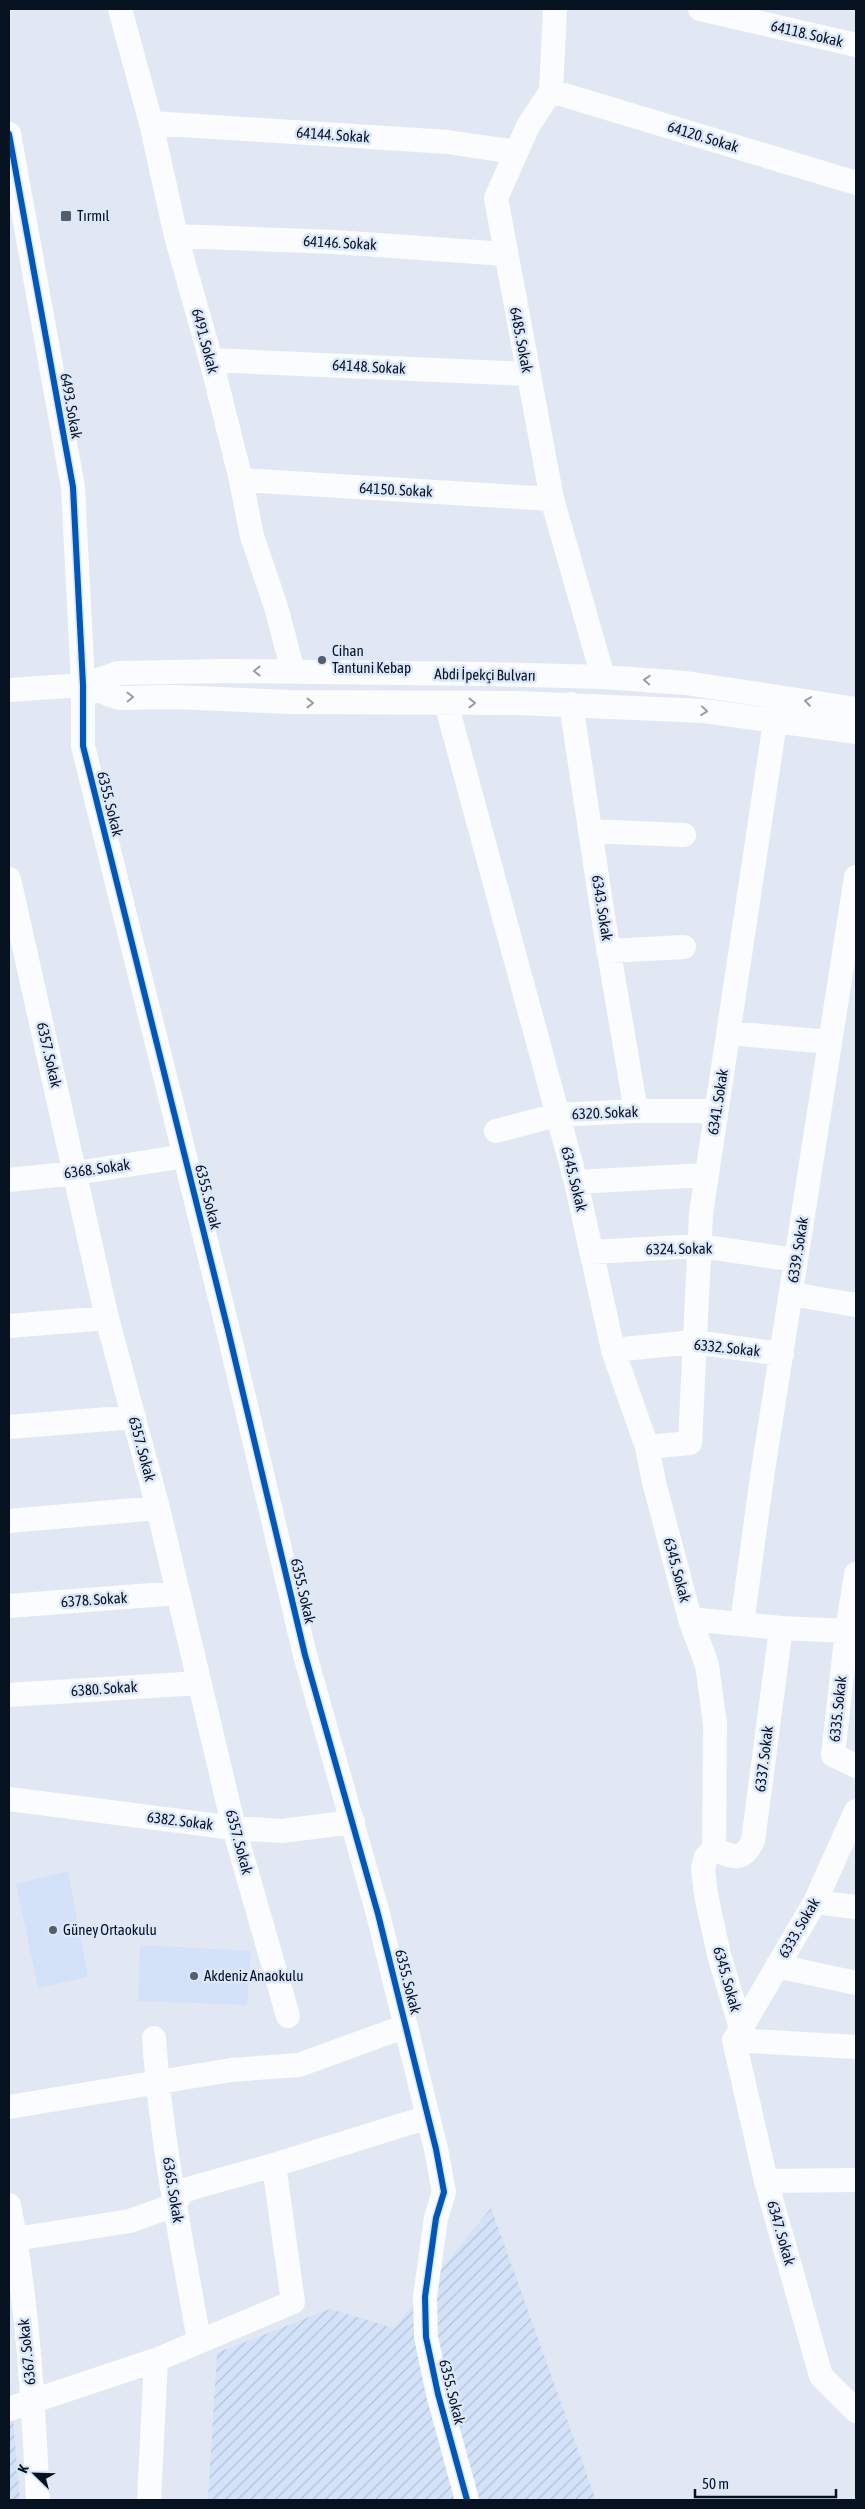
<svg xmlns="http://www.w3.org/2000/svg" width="865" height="2509" font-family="'Asap Condensed',sans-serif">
<defs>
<pattern id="industrial-furrows" width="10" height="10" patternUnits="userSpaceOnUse" patternTransform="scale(1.25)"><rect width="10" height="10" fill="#d3e2f8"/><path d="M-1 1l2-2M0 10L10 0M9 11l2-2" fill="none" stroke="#b4c1d4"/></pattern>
</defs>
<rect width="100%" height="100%" fill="#e2e8f3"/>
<path fill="#d3e2f8" d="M68,1871L88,1977L38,1988L16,1884Z
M140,1945L251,1951L247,2005L138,2001Z"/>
<path fill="url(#industrial-furrows)" d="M491,2208L596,2500H208L217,2353L330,2309L394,2328Z
M9,2374L20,2500H9Z"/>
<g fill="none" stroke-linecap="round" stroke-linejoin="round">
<path stroke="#fbfcfd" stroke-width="24" d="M120,9L151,123L176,236L211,360L241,480L252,536L276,607L293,671
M555,9L551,91L528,126L496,198L552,499L603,677
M700,9L856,45
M551,91L856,183
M151,123L448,142L515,152
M9,134L73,487L83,685V746L228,1330L305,1655L378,1914L436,2149L444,2192L436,2218L425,2297L426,2337L438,2394L467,2500
M176,236L335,242L505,254
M211,360L528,374
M241,480L552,499
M83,685L119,698L173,697L288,702L518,703L704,711L856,732
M9,690L83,685L118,673L224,671L485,674L603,677L686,683L856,709
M446,703L576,1182L613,1350L647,1447L654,1482L690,1619L707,1665L715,1724L714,1849L706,1857L703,1868L706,1895L719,1955L741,2028
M571,704L605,929L636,1111
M590,831L684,835
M9,879L107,1318L158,1508L234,1828L288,2016
M608,951L684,947
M729,1033L830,1042
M496,1131L557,1115L636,1111H716
M9,1180L76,1173L185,1156
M576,1182L706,1175
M591,1252L700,1246L795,1260
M791,1294L856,1305
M9,1326L107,1318
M613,1350L694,1342L782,1354
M9,1427L134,1417
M647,1447L690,1443L701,1214L775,722
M9,1521L158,1508
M856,1574L847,1631L833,1755L856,1766
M9,1606L178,1593
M690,1619L781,1628L847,1631
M742,1623L763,1470L856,877
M9,1695L199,1683
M9,1799L234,1828L282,1831L353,1822
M714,1849C733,1857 742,1863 753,1841L781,1628
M815,1902L856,1907
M777,1966L856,1983
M736,2037L815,1902L856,1811
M154,2038C161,2140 181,2240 199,2340
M734,2040L766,2181L821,2376L856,2411
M734,2040L856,2047
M9,2107L231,2070L299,2065L406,2026
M766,2181L856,2180
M9,2205C28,2302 33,2402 38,2500
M15,2239L130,2221L174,2205L183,2191L195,2187L274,2165L428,2117
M9,2409L156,2360L293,2302L274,2165
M149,2500L156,2360"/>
<defs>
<path id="cycleway" d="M9,134L73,487L83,685V746L228,1330L305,1655L378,1914L436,2149L444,2192L436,2218L425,2297L426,2337L438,2394L467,2500"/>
</defs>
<use href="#cycleway" stroke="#dbe7fa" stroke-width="9"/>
<use href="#cycleway" stroke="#0057b8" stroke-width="6"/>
</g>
<defs><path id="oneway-chevron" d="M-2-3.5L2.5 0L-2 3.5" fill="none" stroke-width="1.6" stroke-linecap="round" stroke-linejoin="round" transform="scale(1.25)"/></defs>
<g stroke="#999ea5">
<use href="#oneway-chevron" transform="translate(257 671) rotate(-180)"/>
<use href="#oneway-chevron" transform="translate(647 680) rotate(-176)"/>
<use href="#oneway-chevron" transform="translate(130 697) rotate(-1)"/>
<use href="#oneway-chevron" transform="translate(808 701) rotate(-171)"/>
<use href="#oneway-chevron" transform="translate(310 703)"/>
<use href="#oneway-chevron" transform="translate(472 703)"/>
<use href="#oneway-chevron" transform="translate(704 711) rotate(6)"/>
</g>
<g fill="#545d6a" stroke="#dbe7fa" stroke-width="2">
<rect x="60" y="210" width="12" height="12" rx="2.5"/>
<circle cx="322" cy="660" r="5"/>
<circle cx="53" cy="1930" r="5"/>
<circle cx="194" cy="1976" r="5"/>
</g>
<g text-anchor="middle" stroke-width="5" stroke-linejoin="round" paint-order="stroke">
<g font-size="15" fill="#071221" stroke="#dbe7fa">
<text transform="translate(807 34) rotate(13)" y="5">64118. Sokak</text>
<text transform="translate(333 135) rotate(4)" y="5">64144. Sokak</text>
<text transform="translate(703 137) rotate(17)" y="5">64120. Sokak</text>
<text transform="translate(340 243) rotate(3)" y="5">64146. Sokak</text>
<text transform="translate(521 340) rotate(79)" y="5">6485. Sokak</text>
<text transform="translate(205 341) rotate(75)" y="5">6491. Sokak</text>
<text transform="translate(369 367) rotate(3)" y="5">64148. Sokak</text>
<text transform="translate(71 406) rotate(80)" y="5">6493. Sokak</text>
<text transform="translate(396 490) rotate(3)" y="5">64150. Sokak</text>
<text transform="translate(485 675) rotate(1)" y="5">Abdi İpekçi Bulvarı</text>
<text transform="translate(110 804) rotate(76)" y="5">6355. Sokak</text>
<text transform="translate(602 908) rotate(81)" y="5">6343. Sokak</text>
<text transform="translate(49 1055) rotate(77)" y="5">6357. Sokak</text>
<text transform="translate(718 1102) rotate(-81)" y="5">6341. Sokak</text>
<text transform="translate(605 1113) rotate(-2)" y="5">6320. Sokak</text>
<text transform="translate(97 1169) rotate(-8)" y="5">6368. Sokak</text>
<text transform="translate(574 1179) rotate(76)" y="5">6345. Sokak</text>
<text transform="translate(208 1197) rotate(76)" y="5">6355. Sokak</text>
<text transform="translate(679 1249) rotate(-1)" y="5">6324. Sokak</text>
<text transform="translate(798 1250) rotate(-81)" y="5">6339. Sokak</text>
<text transform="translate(727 1348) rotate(6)" y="5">6332. Sokak</text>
<text transform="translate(142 1449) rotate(75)" y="5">6357. Sokak</text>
<text transform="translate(677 1570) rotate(75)" y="5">6345. Sokak</text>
<text transform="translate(303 1591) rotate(77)" y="5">6355. Sokak</text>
<text transform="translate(94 1600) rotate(-4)" y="5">6378. Sokak</text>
<text transform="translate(104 1689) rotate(-4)" y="5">6380. Sokak</text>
<text transform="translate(838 1709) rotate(-84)" y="5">6335. Sokak</text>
<text transform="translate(764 1759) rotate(-83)" y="5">6337. Sokak</text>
<text transform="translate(180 1821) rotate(7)" y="5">6382. Sokak</text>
<text transform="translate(239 1842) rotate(75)" y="5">6357. Sokak</text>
<text transform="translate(799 1928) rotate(-60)" y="5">6333. Sokak</text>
<text transform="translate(727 1979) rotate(74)" y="5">6345. Sokak</text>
<text transform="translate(408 1982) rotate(76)" y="5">6355. Sokak</text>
<text transform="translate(173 2190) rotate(81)" y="5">6365. Sokak</text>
<text transform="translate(781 2233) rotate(74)" y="5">6347. Sokak</text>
<text transform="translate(27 2352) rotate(-96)" y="5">6367. Sokak</text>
<text transform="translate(452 2392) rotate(76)" y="5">6355. Sokak</text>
</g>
<g font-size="15" fill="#071221" stroke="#dbe7fa" text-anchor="start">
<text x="77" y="221">Tırmıl</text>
<text x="332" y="656">Cihan<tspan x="332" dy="17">Tantuni Kebap</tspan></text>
<text x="63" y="1935">Güney Ortaokulu</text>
<text x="204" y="1981">Akdeniz Anaokulu</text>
</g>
</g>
<rect width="865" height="2509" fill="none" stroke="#071221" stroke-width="20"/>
<g transform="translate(35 2474) rotate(293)" stroke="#dbe7fa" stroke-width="4" paint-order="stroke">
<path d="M0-4L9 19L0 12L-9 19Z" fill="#071221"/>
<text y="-8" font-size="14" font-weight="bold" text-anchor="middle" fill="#071221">K</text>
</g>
<path d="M695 2489v8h141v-8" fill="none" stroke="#071221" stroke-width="2.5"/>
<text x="702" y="2489" font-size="15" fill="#071221" stroke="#dbe7fa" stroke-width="4" paint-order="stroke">50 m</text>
</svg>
